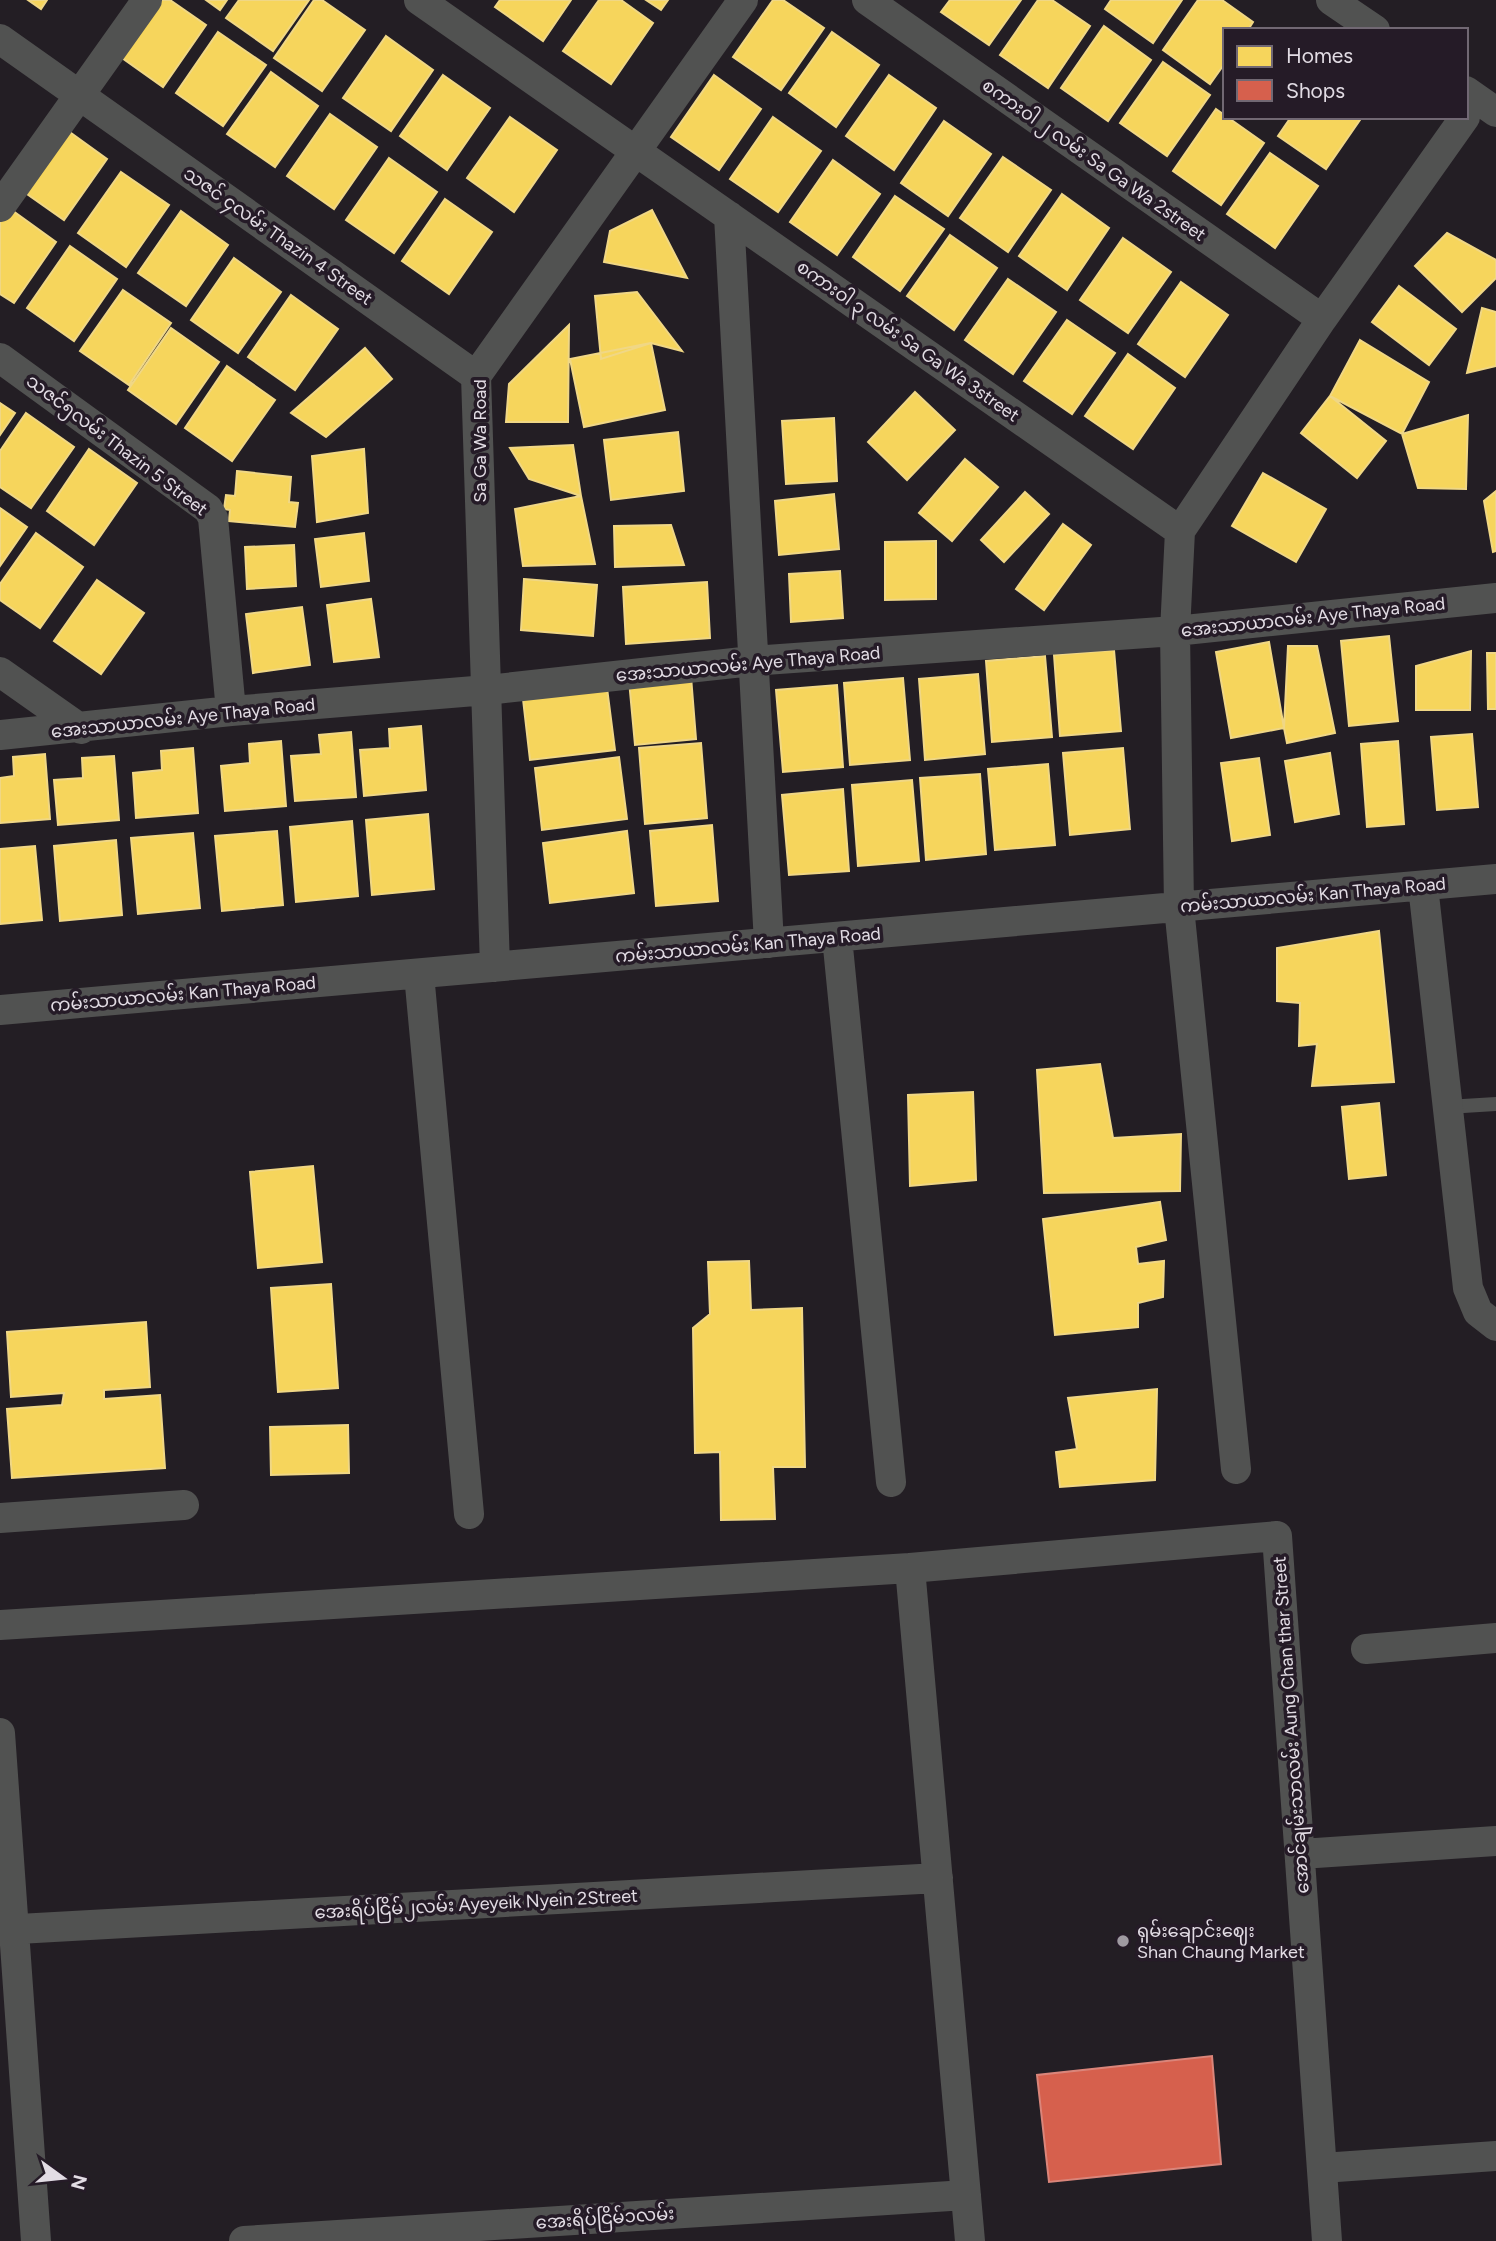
<svg xmlns="http://www.w3.org/2000/svg" width="1496" height="2241" font-family="Figtree,'Noto Sans Myanmar',sans-serif">
<rect width="100%" height="100%" fill="#231e24"/>
<path fill="#f6d55c" stroke="#f0d785" stroke-width="2" d="M28,0H47L41,9Z
M152,0H170L206,25L163,87L115,53Z
M206,0H227L220,10Z
M239,0H309L273,51L226,18Z
M314,0H322L365,30L322,91L274,58Z
M500,0H571L543,41L495,7Z
M599,0H621L653,23L611,84L563,51Z
M646,0H668L661,10Z
M773,0H783L824,28L781,90L733,57Z
M950,0H1021L989,45L941,12Z
M1038,0H1052L1090,26L1048,88L1000,55Z
M1111,0H1182L1153,43L1105,9Z
M1198,0H1222L1253,22L1248,30H1225V63L1210,84L1163,50Z
M1104,26L1151,60L1108,121L1061,88Z
M218,32L266,65L223,126L176,93Z
M832,32L879,65L836,127L789,93Z
M386,36L433,70L391,131L343,98Z
M1163,62L1210,95L1167,156L1120,123Z
M271,72L318,106L275,167L227,134Z
M443,75L490,108L447,170L400,136Z
M714,75L761,109L719,170L671,137Z
M889,75L936,108L894,170L846,136Z
M1216,109L1264,143L1221,205L1173,171Z
M330,114L377,147L334,209L287,176Z
M510,117L557,150L514,212L467,178Z
M773,117L821,151L778,212L730,179Z
M1291,117H1362L1326,169L1278,136Z
M944,121L991,154L948,216L901,183Z
M60,125L107,159L64,220L17,187Z
M1270,153L1318,186L1275,248L1227,214Z
M1003,157L1051,190L1008,252L960,218Z
M389,158L437,192L394,253L346,220Z
M833,160L880,194L837,255L790,222Z
M121,172L169,205L126,267L78,233Z
M1062,194L1109,228L1067,290L1019,256Z
M895,196L944,229L900,291L853,257Z
M445,199L492,232L449,294L402,261Z
M9,208L56,242L14,303L0,294V221Z
M652,210L687,278L604,262L610,231Z
M181,211L228,245L186,306L138,273Z
M1447,233L1496,260V278L1462,312L1415,266Z
M950,235L997,268L954,330L907,296Z
M1123,238L1171,272L1128,333L1080,300Z
M70,246L117,279L74,341L27,308Z
M234,258L281,292L238,353L191,320Z
M1008,279L1056,312L1013,374L965,340Z
M1181,282L1228,315L1185,377L1138,344Z
M1399,286L1456,329L1429,365L1372,322Z
M123,290L171,323L129,385L80,351Z
M637,292L682,351L651,343L601,359L595,296Z
M291,295L338,329L295,390L248,357Z
M1482,308L1496,312V366L1467,373Z
M1067,320L1115,353L1072,414L1024,381Z
M569,325L568,422H506L509,384Z
M171,328L219,362L176,424L128,390Z
M1360,340L1429,382L1402,434L1330,396Z
M651,343L665,410L584,427L570,359Z
M365,348L392,379L326,437L291,413Z
M1128,354L1175,388L1133,449L1085,416Z
M227,366L275,400L232,461L185,428Z
M915,392L955,430L907,480L868,442Z
M1330,396L1386,441L1357,478L1301,433Z
M0,403L15,413L0,435Z
M26,413L74,447L31,508L0,487V451Z
M1468,415L1466,489L1418,488L1402,434Z
M834,418L837,481L786,484L782,421Z
M678,432L684,491L611,500L604,440Z
M573,445L581,496L529,479L510,448Z
M89,449L137,483L94,545L47,511Z
M364,449L368,513L317,522L312,456Z
M965,459L998,487L952,541L919,513Z
M237,471L291,477L289,502L298,503L295,527L229,521L230,510L224,509L226,495L235,496Z
M1263,473L1326,509L1296,562L1232,526Z
M1496,491V551L1493,552L1484,501Z
M1025,492L1049,514L1004,562L981,540Z
M834,494L839,549L779,555L775,501Z
M581,496L595,564L523,566L515,509Z
M0,508L27,527L0,566Z
M1063,524L1091,545L1044,610L1016,589Z
M671,525L684,565L615,567L614,526Z
M36,533L83,567L40,628L0,600V584Z
M364,533L369,581L321,587L315,539Z
M936,541V599L885,600V542Z
M294,545L296,586L247,589L245,547Z
M840,571L843,618L791,622L789,574Z
M524,579L597,585L593,636L521,630Z
M97,580L144,613L101,674L54,641Z
M707,582L710,638L626,644L623,587Z
M371,599L379,657L334,662L327,605Z
M302,607L310,665L253,673L246,614Z
M1389,636L1398,721L1349,726L1341,641Z
M1269,642L1284,728L1231,738L1216,652Z
M1288,646H1317L1335,733L1287,743L1284,728Z
M1114,650L1121,731L1060,736L1054,655Z
M1471,651L1470,710H1416V666Z
M1487,653H1496V709H1488Z
M1045,656L1052,737L992,742L986,661Z
M690,664L696,739L635,745L628,670Z
M978,674L985,754L925,760L919,679Z
M903,678L910,760L850,765L844,683Z
M837,685L843,767L783,772L776,690Z
M607,688L615,750L530,760L523,699Z
M421,726L426,790L364,796L360,750L390,748L389,729Z
M351,732L356,797L295,801L291,756L321,754L319,735Z
M1472,734L1478,807L1437,810L1431,737Z
M281,741L286,806L225,811L221,766L250,763L249,744Z
M1398,741L1404,824L1367,827L1361,744Z
M701,743L707,818L645,824L639,748Z
M193,748L198,813L136,818L133,773L162,770L161,751Z
M1123,748L1130,829L1070,835L1063,753Z
M1330,753L1339,814L1295,822L1285,761Z
M45,754L50,819L0,823V778L14,776L13,757Z
M114,756L119,820L58,825L54,780L83,778L82,758Z
M619,757L627,819L542,830L535,768Z
M1259,758L1270,835L1232,841L1221,763Z
M1048,764L1055,845L995,850L988,769Z
M980,774L986,854L926,860L920,778Z
M912,780L919,861L858,866L852,785Z
M843,789L849,871L789,875L782,795Z
M428,814L434,889L372,895L366,820Z
M352,821L358,896L296,902L290,827Z
M712,825L718,901L656,906L650,831Z
M277,831L283,905L222,911L215,836Z
M627,831L634,893L550,903L543,843Z
M193,833L200,908L138,914L131,838Z
M116,840L122,915L60,921L54,846Z
M35,846L42,920L0,924V849Z
M1379,931L1394,1082L1312,1086L1317,1044L1299,1046L1300,1003L1277,1001V948Z
M1100,1064L1113,1138L1181,1134L1180,1191L1044,1193L1037,1070Z
M973,1092L976,1180L910,1186L908,1095Z
M1379,1103L1386,1175L1349,1179L1342,1107Z
M313,1166L322,1262L258,1268L250,1172Z
M1160,1202L1166,1240L1136,1247L1138,1264L1164,1261L1163,1297L1138,1303V1327L1055,1335L1043,1219Z
M749,1261L751,1310L802,1308L805,1467H773L775,1519L721,1520L720,1452L695,1453L693,1328L710,1314L708,1262Z
M331,1284L338,1388L278,1392L271,1288Z
M146,1322L150,1387L104,1390V1399L160,1395L165,1468L12,1478L7,1409L62,1405L64,1393L11,1397L7,1332Z
M1157,1389L1155,1480L1060,1487L1056,1452L1077,1449L1068,1398Z
M348,1425L349,1473L271,1475L270,1427Z"/>
<path fill="#d6604d" stroke="#da857a" stroke-width="2" d="M1212,2056L1221,2164L1049,2182L1037,2075Z"/>
<g fill="none" stroke-linecap="round" stroke-linejoin="round">
<path stroke="#515251" stroke-width="14" d="M1447,1107L1496,1104"/>
<path stroke="#515251" stroke-width="30" d="M419,0L1180,531
M867,0L1322,319
M1331,0L1375,30
M0,39L476,376
M1466,91L1496,112
M0,207L147,0
M729,216L769,943
M0,358L208,509L213,518L231,711
M0,672L81,729
M0,735L231,711L487,690L752,661L1175,631L1496,598
M1423,886L1468,1288L1478,1312L1496,1326
M837,937L891,1482
M495,967L476,376L743,0
M419,974L469,1514
M0,1010L1496,879
M1236,1469L1179,907L1175,631L1180,531L1322,319L1465,117
M0,1518L184,1505
M910,1568L970,2241
M0,1625L910,1568L1277,1536L1327,2241
M1366,1649L1496,1638
M0,1733L36,2241
M1301,1854L1496,1841
M0,1930L938,1878
M1322,2168L1496,2156
M244,2241L966,2195"/>
</g>
<circle fill="#9f9aa1" stroke="#251b27" stroke-width="2.5" cx="1123" cy="1941" r="7"/>
<g text-anchor="middle" stroke-width="7" stroke-linejoin="round" paint-order="stroke">
<g font-size="18" fill="#e2dce4" stroke="#251b27">
<text transform="translate(1094 160) rotate(35)" y="6">စကားဝါ ၂ လမ်း Sa Ga Wa 2street</text>
<text transform="translate(278 236) rotate(35)" y="6">သဇင် ၄လမ်း Thazin 4 Street</text>
<text transform="translate(908 341) rotate(35)" y="6">စကားဝါ ၃ လမ်း Sa Ga Wa 3street</text>
<text transform="translate(480 441) rotate(-90)" y="6">Sa Ga Wa Road</text>
<text transform="translate(117 445) rotate(37)" y="6">သဇင်၅လမ်း Thazin 5 Street</text>
<text transform="translate(1313 617) rotate(-6)" y="6">အေးသာယာလမ်း Aye Thaya Road</text>
<text transform="translate(748 664) rotate(-5)" y="6">အေးသာယာလမ်း Aye Thaya Road</text>
<text transform="translate(183 718) rotate(-6)" y="6">အေးသာယာလမ်း Aye Thaya Road</text>
<text transform="translate(1313 895) rotate(-5)" y="6">ကမ်းသာယာလမ်း Kan Thaya Road</text>
<text transform="translate(748 945) rotate(-5)" y="6">ကမ်းသာယာလမ်း Kan Thaya Road</text>
<text transform="translate(183 994) rotate(-5)" y="6">ကမ်းသာယာလမ်း Kan Thaya Road</text>
<text transform="translate(1291 1725) rotate(-94)" y="6">အောင်ချမ်းသာလမ်း Aung Chan thar Street</text>
<text transform="translate(476 1904) rotate(-3)" y="6">အေးရိပ်ငြိမ်၂လမ်း Ayeyeik Nyein 2Street</text>
<text transform="translate(605 2218) rotate(-4)" y="6">အေးရိပ်ငြိမ်၁လမ်း</text>
</g>
<g font-size="18" fill="#e2dce4" stroke="#251b27" text-anchor="start">
<text x="1137" y="1937">ရှမ်းချောင်းဈေး<tspan x="1137" dy="21">Shan Chaung Market</tspan></text>
</g>
</g>
<rect x="1223" y="28" width="245" height="91" fill="#251b27" stroke="#716873" stroke-width="2"/>
<rect x="1237" y="46" width="35" height="21" fill="#f6d55c" stroke="#716873" stroke-width="2"/>
<text x="1286" y="63" font-size="21" fill="#e2dce4">Homes</text>
<rect x="1237" y="80" width="35" height="21" fill="#d6604d" stroke="#716873" stroke-width="2"/>
<text x="1286" y="98" font-size="21" fill="#e2dce4">Shops</text>
<g transform="translate(63 2178) rotate(105)" stroke="#251b27" stroke-width="5" paint-order="stroke">
<path d="M0-5L12 26L0 18L-12 26Z" fill="#e2dce4"/>
<text y="-10" font-size="19" font-weight="bold" text-anchor="middle" fill="#e2dce4">N</text>
</g>
</svg>
